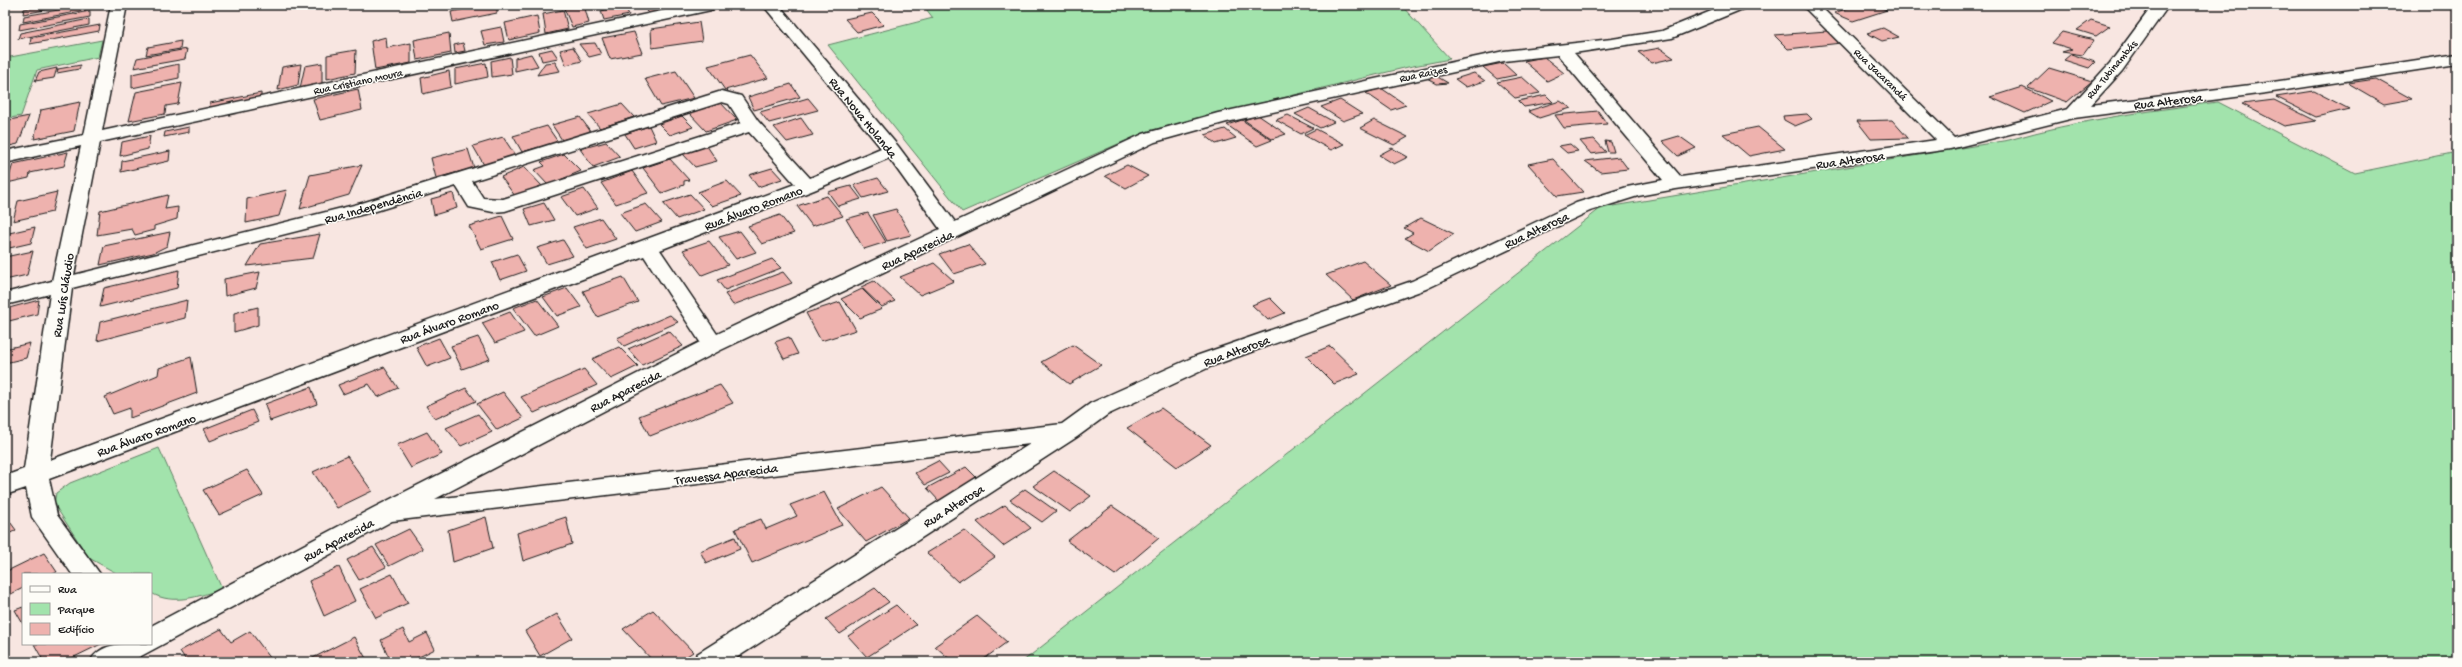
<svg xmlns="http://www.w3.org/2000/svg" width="2462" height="667" font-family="'Gochi Hand',sans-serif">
<rect width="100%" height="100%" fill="#f8e6e1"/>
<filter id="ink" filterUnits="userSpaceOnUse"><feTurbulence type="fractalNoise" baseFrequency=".025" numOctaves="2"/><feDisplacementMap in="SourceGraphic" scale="8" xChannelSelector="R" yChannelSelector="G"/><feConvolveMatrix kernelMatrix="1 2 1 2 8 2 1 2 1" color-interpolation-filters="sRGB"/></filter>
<g filter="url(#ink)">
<path fill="#a2e3ac" stroke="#5f8064" d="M923,5H1401L1450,59L1408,67L1148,131L962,212L828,45L933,18Z
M102,40L98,57L37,70L21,116L5,119V58Z
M2218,102L2355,173L2457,152V662H1022L1601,208L2009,140C2078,120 2147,111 2218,102Z
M159,448L222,589C199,596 174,606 151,593V574H118L89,558L54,504L56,493L70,483Z"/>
<path fill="#eeb2ae" stroke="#1c1c1c" d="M48,5H72L23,14L24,9Z
M87,5H92L91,9L23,22L24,16Z
M485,5H497V13L453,22L451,12Z
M584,5L589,23L572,27L563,6Z
M646,5H679L680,8L648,13Z
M1857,5H1873L1887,10L1853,21L1834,13Z
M625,6L629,15L604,20L601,11Z
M563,10L568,29L546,34L543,14Z
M90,11V17L19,30L20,24Z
M872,13L884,25L857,32L845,19Z
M537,16L540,33L509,40L505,23Z
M89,19V25L18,39L20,33Z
M2091,20L2110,26L2096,36L2077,30Z
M699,22L702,41L652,48L651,29Z
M100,25L99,31L30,44L31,38Z
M501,27L504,42L485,45L481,31Z
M1883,28L1899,37L1882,41L1867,33Z
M1827,31L1841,43L1788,49L1774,35Z
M634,32L642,53L610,59L602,38Z
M2062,32L2094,40L2083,55L2062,52L2072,49L2052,43Z
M449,33L451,53L417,60L414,40Z
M386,37L387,48L411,43V63L375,70L371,41Z
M181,41L180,49L146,55L148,47Z
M463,43L465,51L455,53L454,45Z
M595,43L601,54L589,57L579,44Z
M573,47L582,61L566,65L560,50Z
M1660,48L1674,58L1652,63L1638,52Z
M187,49L185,59L134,68L137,58Z
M552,49L558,58L542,61L539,52Z
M356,50L355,73L327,79V55Z
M531,54L538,66L515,71V58Z
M2071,54L2095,62L2089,68L2064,60Z
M750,55L768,78L725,90L708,66Z
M510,57L512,74L492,77L491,61Z
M1544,57L1564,73L1547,81L1524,61Z
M555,62L560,71L537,75L545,63Z
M322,63V84L300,88L305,66Z
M486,63L488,77L455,84V69Z
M1503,63L1516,75L1497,79L1483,67Z
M179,64V78L132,88V74Z
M301,64L298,85L278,90L282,67Z
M81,65L79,69L57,73L58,69Z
M57,68L54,78L35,81L39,72Z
M2049,68L2092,81L2067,102L2028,88Z
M449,71L451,87L423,94L421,78Z
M676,71L694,98L661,106L645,79Z
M1474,73L1485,81L1466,87L1455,79Z
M1436,76L1448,83L1437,84L1427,78Z
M1522,77L1540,93L1515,98L1497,82Z
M2376,79L2412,99L2384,104L2348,83Z
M182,83L178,104L166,106L165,114L129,121L136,92Z
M791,84L800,97L754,110L748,97Z
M2022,87L2051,101L2025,113L1990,97Z
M1381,88L1406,105L1391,110L1366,93Z
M358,89L362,110L320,120L313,99Z
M2314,91L2349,109L2316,117L2276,97Z
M261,93V100L209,114L210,103Z
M1546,95L1553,102L1524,107L1518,101Z
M808,98L818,110L769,123L760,112Z
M1340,100L1362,114L1343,121L1321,107Z
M2274,100L2316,121L2284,126L2242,104Z
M1560,101L1571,108L1539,118L1528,111Z
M80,102L74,131L34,139L41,110Z
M720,102L737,120L706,131L689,113Z
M622,104L634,117L600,128L588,114Z
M1309,108L1334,122L1320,128L1295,114Z
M1598,111L1607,124L1564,128L1555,115Z
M1807,114L1812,119L1795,126L1784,120L1783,116Z
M1258,115L1286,134L1272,139L1244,120Z
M1288,115L1313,128L1301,134L1276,120Z
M29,116L18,144L5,147V121Z
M682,116L693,127L670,135L659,124Z
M580,117L591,132L562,140L552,125Z
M801,118L813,135L787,142L774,127Z
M1242,120L1272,140L1257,146L1227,125Z
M1374,120L1408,137L1394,145L1360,128Z
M1892,120L1908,138L1871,139L1857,121Z
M547,126L558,142L522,152L513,136Z
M649,126L656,141L634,148L625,134Z
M189,127V132L164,137L165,132Z
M1758,127L1785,149L1749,156L1723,134Z
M1225,129L1236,138L1216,144L1205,135Z
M1316,129L1344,144L1331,150L1304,135Z
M150,136L148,149L120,156L122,142Z
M1679,136L1696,148L1678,156L1662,141Z
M503,137L515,155L484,165L473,146Z
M1594,139L1606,152L1591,154L1580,141Z
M1605,141L1611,142L1614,152H1608Z
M606,142L620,157L593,167L580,149Z
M1570,144L1578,151L1567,153L1559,146Z
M707,146L717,161L695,167L683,154Z
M1392,148L1408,157L1394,164L1379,155Z
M468,149L474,168L436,178L431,158Z
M170,151L169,161L121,172L122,161Z
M68,152L64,166L30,173L29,178L7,183L13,164Z
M564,154L581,171L548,185L534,170L545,166L541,162Z
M1619,157L1628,169L1600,172L1585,161Z
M670,159L689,180L684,181V185L662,193L643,168Z
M1553,159L1583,192L1557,196L1528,164Z
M362,165L349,195L300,209L310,175Z
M1127,165L1148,176L1126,188L1105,176Z
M524,167L543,187L515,196L501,177Z
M772,168L782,179L758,187L749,175Z
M632,171L648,193L616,204L601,183Z
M878,178L888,191L863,198L854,185Z
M727,181L741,196L712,206L698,192Z
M851,186L861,199L838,206L828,192Z
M584,189L598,208L575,216L561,197Z
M287,190L279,216L246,223L247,199Z
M57,192L52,212L13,221L18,201Z
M453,193L457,208L434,215L431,199Z
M690,194L704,209L677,219L663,203Z
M168,195L165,209L178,207L177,219L154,226V230L135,235L132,229L97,235L100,211Z
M827,196L843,216L812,226L797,206Z
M544,203L554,220L531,226L524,209Z
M646,204L662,222L635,232L620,213Z
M896,209L911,235L887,241L873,215Z
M868,213L886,242L864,249L846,219Z
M780,215L794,233L762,244L748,226Z
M502,216L513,239L481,249L469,226Z
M601,218L616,239L587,249L573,227Z
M1421,218L1454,234L1429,251L1405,238L1413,233L1404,228Z
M35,227L31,243L5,249V234Z
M740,231L756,252L736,259L719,237Z
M170,232L167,246L153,253L100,265L104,246Z
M320,234L313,258L247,266L260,244Z
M563,240L573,256L547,264L537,248Z
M709,241L728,265L702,275L683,250Z
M968,244L985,264L954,274L939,254Z
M33,251L27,275L5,280V257Z
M517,254L526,271L500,280L492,262Z
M772,259L781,268L725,290L717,280Z
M1363,261L1391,285L1353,300L1326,275Z
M934,263L954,281L920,295L900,277Z
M179,270L177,288L100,307L104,288Z
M260,272L256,288L225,296L224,279Z
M783,272L792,283L733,305L725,294Z
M623,277L638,302L597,317L583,291Z
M874,281L895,301L882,307L861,287Z
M567,288L581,307L557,316L543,297Z
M862,289L882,309L860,318L841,299Z
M1270,298L1285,313L1268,320L1252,305Z
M537,299L558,326L534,336L513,308Z
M39,300L37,314L5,322V309Z
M187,300L185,318L97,341L100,322Z
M840,302L856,330L821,341L806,313Z
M258,307V325L234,332V313Z
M510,312L524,332L495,343L482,323Z
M670,315L678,322L624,346L617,338Z
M669,331L683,346L642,365L628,349Z
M478,337L490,359L462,369L451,346Z
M789,337L798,354L784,359L775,342Z
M439,338L450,358L427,367L416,347Z
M30,343L26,358L5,363V349Z
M1073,345L1101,365L1069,384L1041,362Z
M1330,346L1359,374L1334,384L1306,356Z
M619,347L638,366L611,379L592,359Z
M191,357L197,393L130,418V408L113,414L105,397L158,375L159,368Z
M384,367L398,388L378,397L369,384L343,394L338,385Z
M584,369L597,385L534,413L521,397Z
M720,385L733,403L650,436L639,416Z
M311,387L317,404L270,421L265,404Z
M466,388L476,401L435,419L426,406Z
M503,392L523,418L497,430L477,404Z
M1161,408L1211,445L1177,467L1127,428Z
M252,410L258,422L210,441L204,429Z
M478,414L492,432L461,446L446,428Z
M427,432L442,454L411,468L397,445Z
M347,456L372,491L337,508L313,472Z
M938,461L949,473L925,485L915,473Z
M966,467L979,480L939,501L927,488Z
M247,470L263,495L219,515L203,490Z
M1054,471L1091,496L1070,512L1033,486Z
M881,487L909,518L866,542L838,509Z
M1025,489L1056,511L1042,522L1010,500Z
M824,492L842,525L752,563L735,529L761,519L766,529L797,516L790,505Z
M1005,505L1031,528L1003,546L977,522Z
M1112,506L1159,538L1115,575L1067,541Z
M5,515L16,530L5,536Z
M486,517L493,548L453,562L448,530Z
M566,517L572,544L523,561L517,533Z
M409,529L423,549L389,566L376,545Z
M964,530L995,557L958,582L927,553Z
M735,537L740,549L706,563L700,551Z
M373,547L386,567L359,580L347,560Z
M44,553L57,572L53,574H23V588L5,597V572Z
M339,567L355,601L324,616L309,581Z
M392,574L408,603L376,618L360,589Z
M875,588L889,602L840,634L826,619Z
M896,605L916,625L867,657L848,636Z
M23,607V624L15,610Z
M653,610L693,652L678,662H654L623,629Z
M557,614L572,638L540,656L525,631Z
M977,616L1007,642L980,662H953L935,646Z
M221,629L231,642L250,631L271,659L265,662H187L180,651Z
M403,629L409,642L427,633L435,649L409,662H391L381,640Z
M354,637L368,662H310L309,660Z
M34,644H101L64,662H44Z"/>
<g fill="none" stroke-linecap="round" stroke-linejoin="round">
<defs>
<path id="minor" d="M111,5H127L102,131L689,5H719L711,10L100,142L74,275L362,203L722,91L741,96L758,121L810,178L881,148L763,5H779L898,146L955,222L1143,134L1218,113L1504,51L1612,39L1662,31L1726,5H1748L1745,8L1672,38L1574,53L1681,177L1936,140L1802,5H1819L1954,138L2068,109L2110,63L2153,5H2169L2122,71L2091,105L2266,83L2457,54V64L2266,93L2074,118L1950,149L1676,189L1638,196L1590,211L1426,289L1212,366L1107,415L1077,437L730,662H693L697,654L1030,444L392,521L130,662H90C101,640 130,644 151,644V626L373,508L700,342L644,256L49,479L57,515L100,574H72L32,517L26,488L5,495V476L24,469L50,294L5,305V293L52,281L81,146L5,163V151L84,135ZM1558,55L1663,180L1627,187L1576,203L1412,281L1196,356L1091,403L1062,424L435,499L721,350L1155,142L1227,122L1504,61ZM722,102L729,104L741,123L503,199L483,198L472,181ZM749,132L795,184L50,460L72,288L376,211L456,186L469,207L493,212L505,211ZM889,158L940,229L717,334L660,250L814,190Z"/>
</defs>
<use href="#minor" stroke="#1c1c1c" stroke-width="3"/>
<use href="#minor" fill="#fdfcf7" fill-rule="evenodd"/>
</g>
</g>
<g text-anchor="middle" stroke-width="3" stroke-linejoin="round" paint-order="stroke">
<g font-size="11" fill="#1c1c1c" stroke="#fdfcf7">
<text transform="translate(2111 69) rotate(-50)" y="4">Rua Tubinambás</text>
<text transform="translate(1423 73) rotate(-12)" y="4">Rua Raizes</text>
<text transform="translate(1881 74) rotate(44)" y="4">Rua Jacarandá</text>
<text transform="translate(358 81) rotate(-12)" y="4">Rua Cristiano Moura</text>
</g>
<g font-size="13" fill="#1c1c1c" stroke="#fdfcf7">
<text transform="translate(2168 100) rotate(-7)" y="5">Rua Alterosa</text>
<text transform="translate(864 117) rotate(51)" y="5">Rua Nova Holanda</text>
<text transform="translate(1850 159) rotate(-8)" y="5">Rua Alterosa</text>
<text transform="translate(373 205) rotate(-16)" y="5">Rua Independência</text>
<text transform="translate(753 207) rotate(-21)" y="5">Rua Álvaro Romano</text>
<text transform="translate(1536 229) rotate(-25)" y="5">Rua Alterosa</text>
<text transform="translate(917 249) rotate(-25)" y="5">Rua Aparecida</text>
<text transform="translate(62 295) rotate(-81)" y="5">Rua Luís Cláudio</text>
<text transform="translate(449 321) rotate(-20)" y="5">Rua Álvaro Romano</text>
<text transform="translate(1236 350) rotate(-20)" y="5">Rua Alterosa</text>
<text transform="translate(625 390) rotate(-27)" y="5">Rua Aparecida</text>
<text transform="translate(146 434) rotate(-20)" y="5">Rua Álvaro Romano</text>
<text transform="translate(726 473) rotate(-7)" y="5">Travessa Aparecida</text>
<text transform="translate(953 505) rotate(-32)" y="5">Rua Alterosa</text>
<text transform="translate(338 539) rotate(-28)" y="5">Rua Aparecida</text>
</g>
</g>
<rect width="2462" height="667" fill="none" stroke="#fdfcf7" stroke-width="20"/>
<rect x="10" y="10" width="2442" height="647" fill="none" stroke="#1c1c1c" stroke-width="1.5" filter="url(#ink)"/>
<rect x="22" y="573" width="130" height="72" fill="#fdfcf7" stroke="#a3a29f"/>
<rect x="30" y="586" width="20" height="6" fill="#fdfcf7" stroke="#a3a29f"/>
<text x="58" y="593" font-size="12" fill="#1c1c1c">Rua</text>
<rect x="30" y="603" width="20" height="12" fill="#a2e3ac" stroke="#a3a29f"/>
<text x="58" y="613" font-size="12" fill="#1c1c1c">Parque</text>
<rect x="30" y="623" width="20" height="12" fill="#eeb2ae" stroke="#a3a29f"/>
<text x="58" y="633" font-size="12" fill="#1c1c1c">Edifício</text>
</svg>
